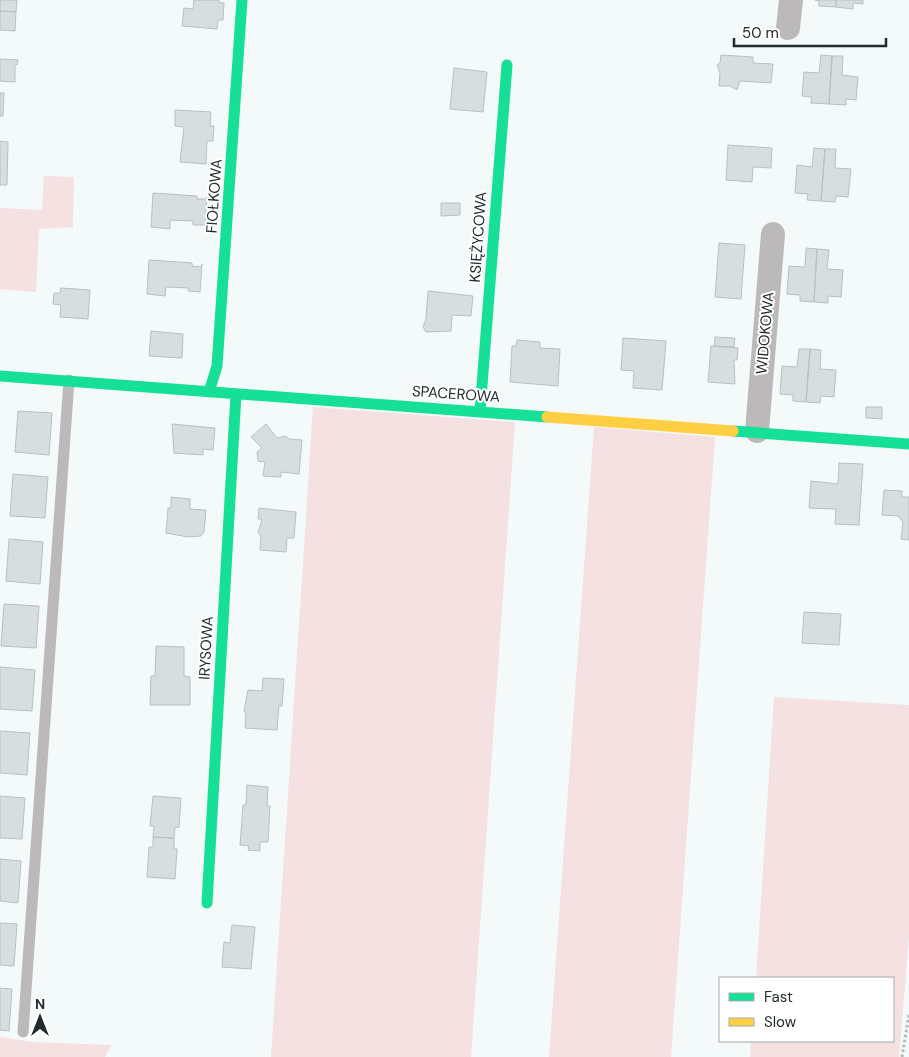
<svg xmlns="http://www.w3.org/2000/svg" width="909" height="1057" font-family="'DM Sans',sans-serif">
<rect width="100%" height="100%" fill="#f4f9fa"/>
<path fill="#f5e1e2" d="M44,176L74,177L73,227L39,229L36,292L0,289V208L42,210Z
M313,407L515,422L471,1057H271Z
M594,427L715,437L671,1057H549Z
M774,697L909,705V936L899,1057H750L751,1041H893V978H756Z
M0,1037L33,1042L111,1045L105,1057H0Z"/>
<path fill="#d7dee0" stroke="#bac0c2" d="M0,0H17L16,12L0,11Z
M194,0H219V2L224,3L223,20H218L217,29L182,26L184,8L193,9Z
M815,0H836V7L819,6V1Z
M836,0H863V4L853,3V9L836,7Z
M0,11L16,12L15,31L0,30Z
M721,55L753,57V63L773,64L771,83L740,81L737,90L730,86H719L720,73L717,65L720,63Z
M821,55L832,56L829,104L811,103L812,97L802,96L804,72L819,73Z
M832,56H843L842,75L858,77L856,100L846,99V105L829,104Z
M0,59L18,60L17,65L15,64V82L0,81Z
M454,68L487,72L483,112L450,109Z
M0,93H4L3,116H0Z
M175,110L211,112L210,126H214L213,141H207L206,164L180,162L184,127L175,126Z
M0,141L8,142L7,185H0Z
M728,145L772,148L771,168L753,167L752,182L726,180Z
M814,148L825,149L821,201L807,200L808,194L795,193L797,165L812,167Z
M825,149H836L835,168L851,169L848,197L836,196L835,202L821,201Z
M153,193L197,196V199H205L207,197L205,225H193V221L170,220V229L151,227Z
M441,203H460V215L441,216Z
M719,243L745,245L741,299L715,297Z
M806,248L817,249L814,302L800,301V295L787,294L789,266L805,267Z
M817,249L829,250L827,269L843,270L841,297L828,296V303L814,302Z
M149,260L192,263V266L201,267L202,264L200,292L188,291L189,288L166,287L165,296L147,294Z
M61,288L90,290L88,319L60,317L61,305L53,304L54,293H60Z
M428,291L473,296L471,316L452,315L451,331L426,332L423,327L426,319Z
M151,331L183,334L182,358L149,356Z
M715,337L735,338L734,347L714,346Z
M623,338L666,341L662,390L633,388L634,371L621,370Z
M517,340L540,342V348L560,349L558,386L510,382L512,346H516Z
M711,346L738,348L737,360H734L735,384L708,382Z
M799,349H810L806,402L793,401V395L780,394L782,366L797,367Z
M810,349L821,350L820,369L836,370L834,397L821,396L820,403L806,402Z
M866,407H882V419L866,418Z
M18,411L52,413L49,455L15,452Z
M172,424L215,428L213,450L203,449V455L174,453Z
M266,424L277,438L286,436L289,439L302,440L299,474L281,472V477L263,476L265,462L258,461L257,452L262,448L251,437Z
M839,463L863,464L859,525L835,524L836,509L809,508L811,481L838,484Z
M13,474L48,477L45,518L10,516Z
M884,490L902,491V497H909V540L901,539L903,522L898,516L882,515Z
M171,497L190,499V509L206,510L204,532L201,536L188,537L166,533L168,508H171Z
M259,508L296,512L294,538H287L286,552L260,550L261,536L258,533L262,519H258Z
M9,539L43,542L40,584L6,581Z
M4,604L39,606L36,648L1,646Z
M804,612L841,614L839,645L802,643Z
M156,646L184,647V676L190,677V705H150L151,676H155Z
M0,667L35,670L32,711L0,709Z
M263,678L284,679L282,706H279L277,730L245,728L246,714L244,711L248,690L262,691Z
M0,731L30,733L27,775L0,773Z
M247,785L268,787L267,806H270L268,842H260V851L248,850L249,846L240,845L243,805H246Z
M0,796L25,798L22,839L0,838Z
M153,796L181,798L179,827L175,828L174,838L153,837L154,826H150Z
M153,837L174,838V849H177L175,879L147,877L149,847H153Z
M0,859L21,861L18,903L0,901Z
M0,923L17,924L14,966L0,965Z
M232,925L255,927L251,969L222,967L224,942L230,943Z
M0,988L12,989L9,1031L0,1030Z"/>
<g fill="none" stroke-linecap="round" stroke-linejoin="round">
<path stroke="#b5b7b7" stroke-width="3" stroke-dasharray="2.5 2.5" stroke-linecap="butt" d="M902,1057L909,1014"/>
<path stroke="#bbb9b9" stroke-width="11" d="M23,1032L69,380"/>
<path stroke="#bbb9b9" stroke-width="24" d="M788,28L791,0
M757,431L773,234"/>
<path stroke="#16e098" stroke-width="11" d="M0,376L547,417
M209,392L217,366L242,0
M480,411L507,65
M733,431L909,444
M207,903L236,394"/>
<path stroke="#ffcf43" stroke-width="11" d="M547,417L733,431"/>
</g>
<g text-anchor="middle" stroke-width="4" stroke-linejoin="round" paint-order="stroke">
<g font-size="15" fill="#222b2e" stroke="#fff">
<text transform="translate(214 196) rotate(-86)" y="5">FIOŁKOWA</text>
<text transform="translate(478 237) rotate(-86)" y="5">KSIĘŻYCOWA</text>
<text transform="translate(765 333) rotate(-85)" y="5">WIDOKOWA</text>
<text transform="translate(456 394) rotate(4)" y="5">SPACEROWA</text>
<text transform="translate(206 648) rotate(-87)" y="5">IRYSOWA</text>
</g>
</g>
<rect x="719" y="977" width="175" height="65" fill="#ffffff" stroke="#a7aaab"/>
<rect x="729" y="993" width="25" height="8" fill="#16e098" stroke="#a7aaab"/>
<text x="764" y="1002" font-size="15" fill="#222b2e">Fast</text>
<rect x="729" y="1018" width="25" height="8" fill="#ffcf43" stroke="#a7aaab"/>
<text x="764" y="1027" font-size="15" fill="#222b2e">Slow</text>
<g transform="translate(40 1017)" stroke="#ffffff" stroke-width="4" paint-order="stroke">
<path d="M0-4L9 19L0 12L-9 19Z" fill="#222b2e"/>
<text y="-8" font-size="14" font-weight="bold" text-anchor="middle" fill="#222b2e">N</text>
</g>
<path d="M734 38v8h152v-8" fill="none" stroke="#222b2e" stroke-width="2.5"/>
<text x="742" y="38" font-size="15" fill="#222b2e" stroke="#ffffff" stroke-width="4" paint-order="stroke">50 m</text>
</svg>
